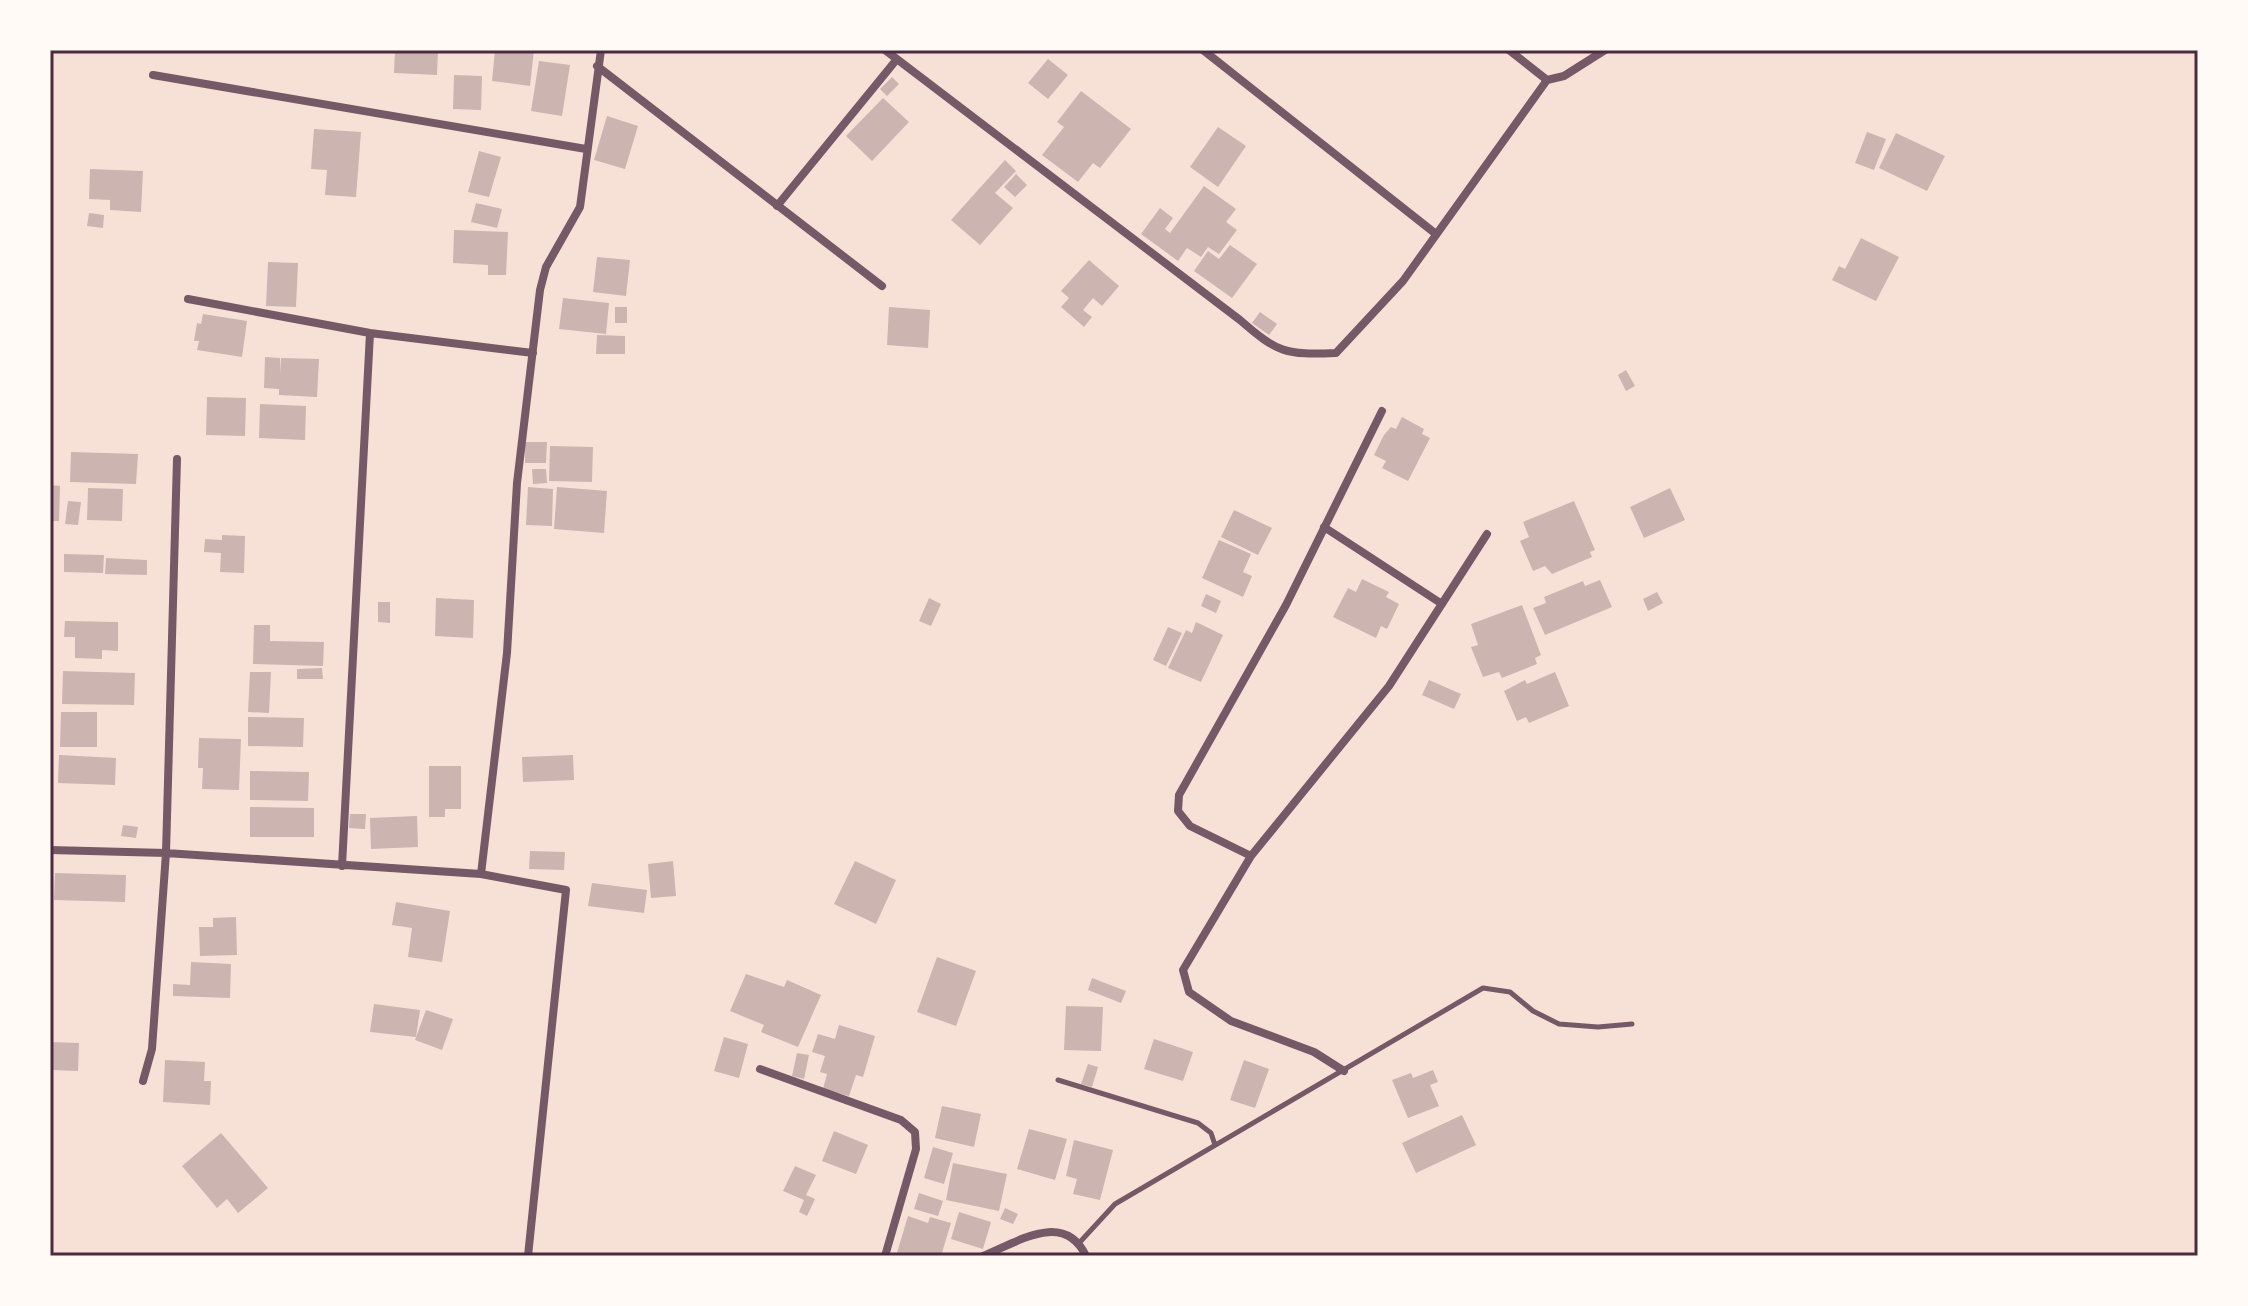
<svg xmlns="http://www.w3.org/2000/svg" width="2248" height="1306" font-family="Cabin,sans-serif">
<rect width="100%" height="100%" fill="#f7e1d7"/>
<path fill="#ccb4b1" d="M395,50H438L437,75L394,73Z
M495,50H534L530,86L492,81Z
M1048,59L1068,75L1048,99L1028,83Z
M539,61L570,65L562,116L531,111Z
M454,75L482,76L481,110L453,109Z
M892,77L899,84L887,96L880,89Z
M1081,91L1131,129L1100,168L1093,163L1078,182L1042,155L1064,127L1057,122Z
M883,98L909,122L872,161L846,136Z
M607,116L638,126L625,169L594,160Z
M1218,127L1246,146L1218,187L1190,167Z
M314,129L361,132L356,197L325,195L327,170L311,169Z
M1867,132L1886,139L1874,170L1855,163Z
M1896,133L1945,156L1927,191L1879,168Z
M479,151L501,157L489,197L468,192Z
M1005,160L1016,171L995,193L1013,208L980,245L951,220Z
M90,169L143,171L141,212L110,210V200L89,199Z
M1016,174L1027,185L1015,197L1004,187Z
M1204,186L1236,209L1226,222L1237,230L1219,254L1208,247L1201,257L1187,248L1178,261L1141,234L1160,208L1173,218L1165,229L1170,233Z
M476,203L502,209L497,228L471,222Z
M89,213L104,215L103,228L87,226Z
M454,230L508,232L506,275H488V265L453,263Z
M1861,238L1899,257L1876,301L1832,280L1839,266L1845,269Z
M1230,245L1257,264L1232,298L1194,271L1208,251L1219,259Z
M597,257L630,260L626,296L593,292Z
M1089,260L1119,286L1102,306L1093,298L1083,310L1092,317L1084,327L1061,307L1069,298L1061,291Z
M268,262L298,263L296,307L266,306Z
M563,298L609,303L606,334L559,329Z
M615,307H627V323H615Z
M889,307L930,310L928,348L887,345Z
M1260,312L1277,324L1269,335L1252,323Z
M203,314L247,321L242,357L197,350L199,341H194L197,323L201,324Z
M597,335L625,336V354H596Z
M265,357L280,358V374L281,358L319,359L317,397L279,395V389L264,388Z
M1626,370L1635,386L1626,391L1618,375Z
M207,397L246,398L245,436L206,435Z
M260,404L306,406L305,440L259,438Z
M1402,417L1424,429L1422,434L1430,438L1408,481L1382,468L1386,461L1374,455L1384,435L1391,427L1396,429Z
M525,442H547L546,463H525Z
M550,446L593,447L592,482L549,481Z
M71,452L138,454L136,484L70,482Z
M532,469H546L547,483L533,484Z
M50,485L60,486L59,521H50Z
M528,487L553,489L552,526L526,525Z
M557,487L607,491L604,533L554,529Z
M88,488L123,489L122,521L87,520Z
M1670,488L1685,520L1644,538L1630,507Z
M68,501L81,502L78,525L65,524Z
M1574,501L1595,550L1590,552L1592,557L1552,574L1545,566L1533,571L1520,541L1529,537L1523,522Z
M1234,510L1272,528L1258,555L1221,537Z
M222,535L245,536L244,573L220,572L221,553L204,552L205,539L222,540Z
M1219,540L1251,554L1243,572L1252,576L1243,597L1202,578Z
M64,554L104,555L103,573L64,572Z
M106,558L147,560V575L105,574Z
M1362,579L1389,592L1386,597L1399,604L1387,629L1381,626L1376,638L1333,617L1348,588L1356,592Z
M1600,580L1612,607L1545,635L1533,608L1546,603L1544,597L1583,581L1585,586Z
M1657,592L1663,603L1648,611L1643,599Z
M1206,594L1221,601L1216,613L1201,606Z
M436,598L474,600L473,638L435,636Z
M929,598L941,604L931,626L919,621Z
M378,602H390V623L378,622Z
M1522,605L1541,655L1535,658L1537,664L1502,678L1499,672L1483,677L1471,647L1478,645L1471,624Z
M65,621L118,622V651L102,650V659L75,658V637H64Z
M1196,622L1223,635L1201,682L1168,668L1186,630L1192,633Z
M254,625H270V641L324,642L323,666L253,664Z
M1168,627L1182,633L1166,666L1153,660Z
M322,668L323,679H297V669Z
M63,671L135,673L134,705L62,704Z
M250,672H271L269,713L248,712Z
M1555,672L1569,706L1529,723L1526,717L1517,721L1504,691L1525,680L1527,684Z
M1429,680L1461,694L1454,709L1422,695Z
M61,712H97V747H60Z
M248,717L304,718L303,747L248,746Z
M199,738L241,739L239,790L202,789L203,768H198Z
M59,755L116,758L115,785L58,783Z
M573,755L574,780L523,782L522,757Z
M429,766H461V809H445V817H429Z
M250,771L309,772L308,801L250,800Z
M250,807L314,808V837H250Z
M350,814H366L365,829L349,828Z
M417,816L418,847L371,849L370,818Z
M123,825L138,827L136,838L121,836Z
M530,851L565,852L564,870L529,869Z
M673,861L676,896L651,898L648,864Z
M855,861L896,880L876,924L834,904Z
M55,873L126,875L125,902L54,900Z
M592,883L647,890L644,913L588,906Z
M396,902L450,911L442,962L408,957L412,928L392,925Z
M236,917L237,955L200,956L199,927H213V918Z
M937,957L976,971L956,1026L917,1012Z
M191,962L231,964L230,998L173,996V984L190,985Z
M746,974L784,987L787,980L821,995L798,1047L761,1032L764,1025L730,1011Z
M1092,978L1126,991L1121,1003L1088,990Z
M374,1004L420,1010L416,1037L370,1032Z
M1066,1006L1103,1007L1101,1051L1064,1050Z
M426,1010L453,1019L442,1050L415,1040Z
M839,1025L875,1036L863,1077L856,1075L849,1096L823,1089L827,1074L820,1072L825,1056L812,1052L818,1034L835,1039Z
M724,1037L748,1044L739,1078L714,1071Z
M1154,1039L1193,1052L1183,1081L1144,1069Z
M50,1042L79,1043L78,1071L50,1070Z
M797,1053L809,1055L804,1079L792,1076Z
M165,1060L205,1062L204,1081H211L210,1105L163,1102Z
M1244,1060L1269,1069L1255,1108L1230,1100Z
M1088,1064L1098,1067L1092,1087L1081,1084Z
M1433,1070L1438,1082L1430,1085L1439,1106L1408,1118L1392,1080L1411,1073L1413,1078Z
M942,1106L981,1114L974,1147L935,1138Z
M1462,1115L1476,1145L1416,1173L1402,1143Z
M1029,1129L1067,1139L1055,1180L1017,1169Z
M834,1131L868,1145L856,1174L822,1161Z
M221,1133L268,1188L238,1213L227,1199L217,1208L182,1166Z
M1074,1140L1113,1150L1100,1200L1073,1194L1077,1179L1066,1176Z
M933,1147L953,1153L944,1184L924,1178Z
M953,1163L1007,1174L999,1211L946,1200Z
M795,1166L816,1175L806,1195L815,1199L807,1216L799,1212L804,1200L783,1191Z
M919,1193L943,1201L938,1216L914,1209Z
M1005,1208L1018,1214L1013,1224L1000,1219Z
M959,1212L991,1222L983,1249L951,1239Z
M908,1216L928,1223L930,1217L951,1223L941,1256H896Z"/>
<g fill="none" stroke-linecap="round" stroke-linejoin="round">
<path stroke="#755966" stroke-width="5" d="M1058,1080L1198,1123L1211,1133L1215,1145
M1080,1242L1115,1204L1483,988L1510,992L1533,1011L1559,1024L1598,1027L1632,1024"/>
<path stroke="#755966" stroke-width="8" d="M885,50L1240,320C1278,353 1285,355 1336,353L1403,281L1547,80L1564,76L1605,50
M1203,50L1436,234
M1509,50L1547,80
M597,66L882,286
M153,75L586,149
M777,206L897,59
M188,299L370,333L533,353
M1324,527L1442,604
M50,850L166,853L481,874L507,653L517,483L540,290L546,267L580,207L601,50
M1251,856L1190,826L1178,811L1179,795L1286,605L1382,411
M342,866L370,333
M481,874L566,890L528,1256
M760,1069L901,1120L915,1132L916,1149L885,1256
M1344,1071L1314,1052L1231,1021L1189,992L1183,970L1251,856L1389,686L1487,534
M143,1081L152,1049L166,853L177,459
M983,1256C1018,1242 1064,1210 1086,1256"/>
</g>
<rect width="2248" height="1306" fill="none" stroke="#fffaf5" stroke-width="104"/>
<rect x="52" y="52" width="2144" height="1202" fill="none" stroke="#4a2c40" stroke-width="3"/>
</svg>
